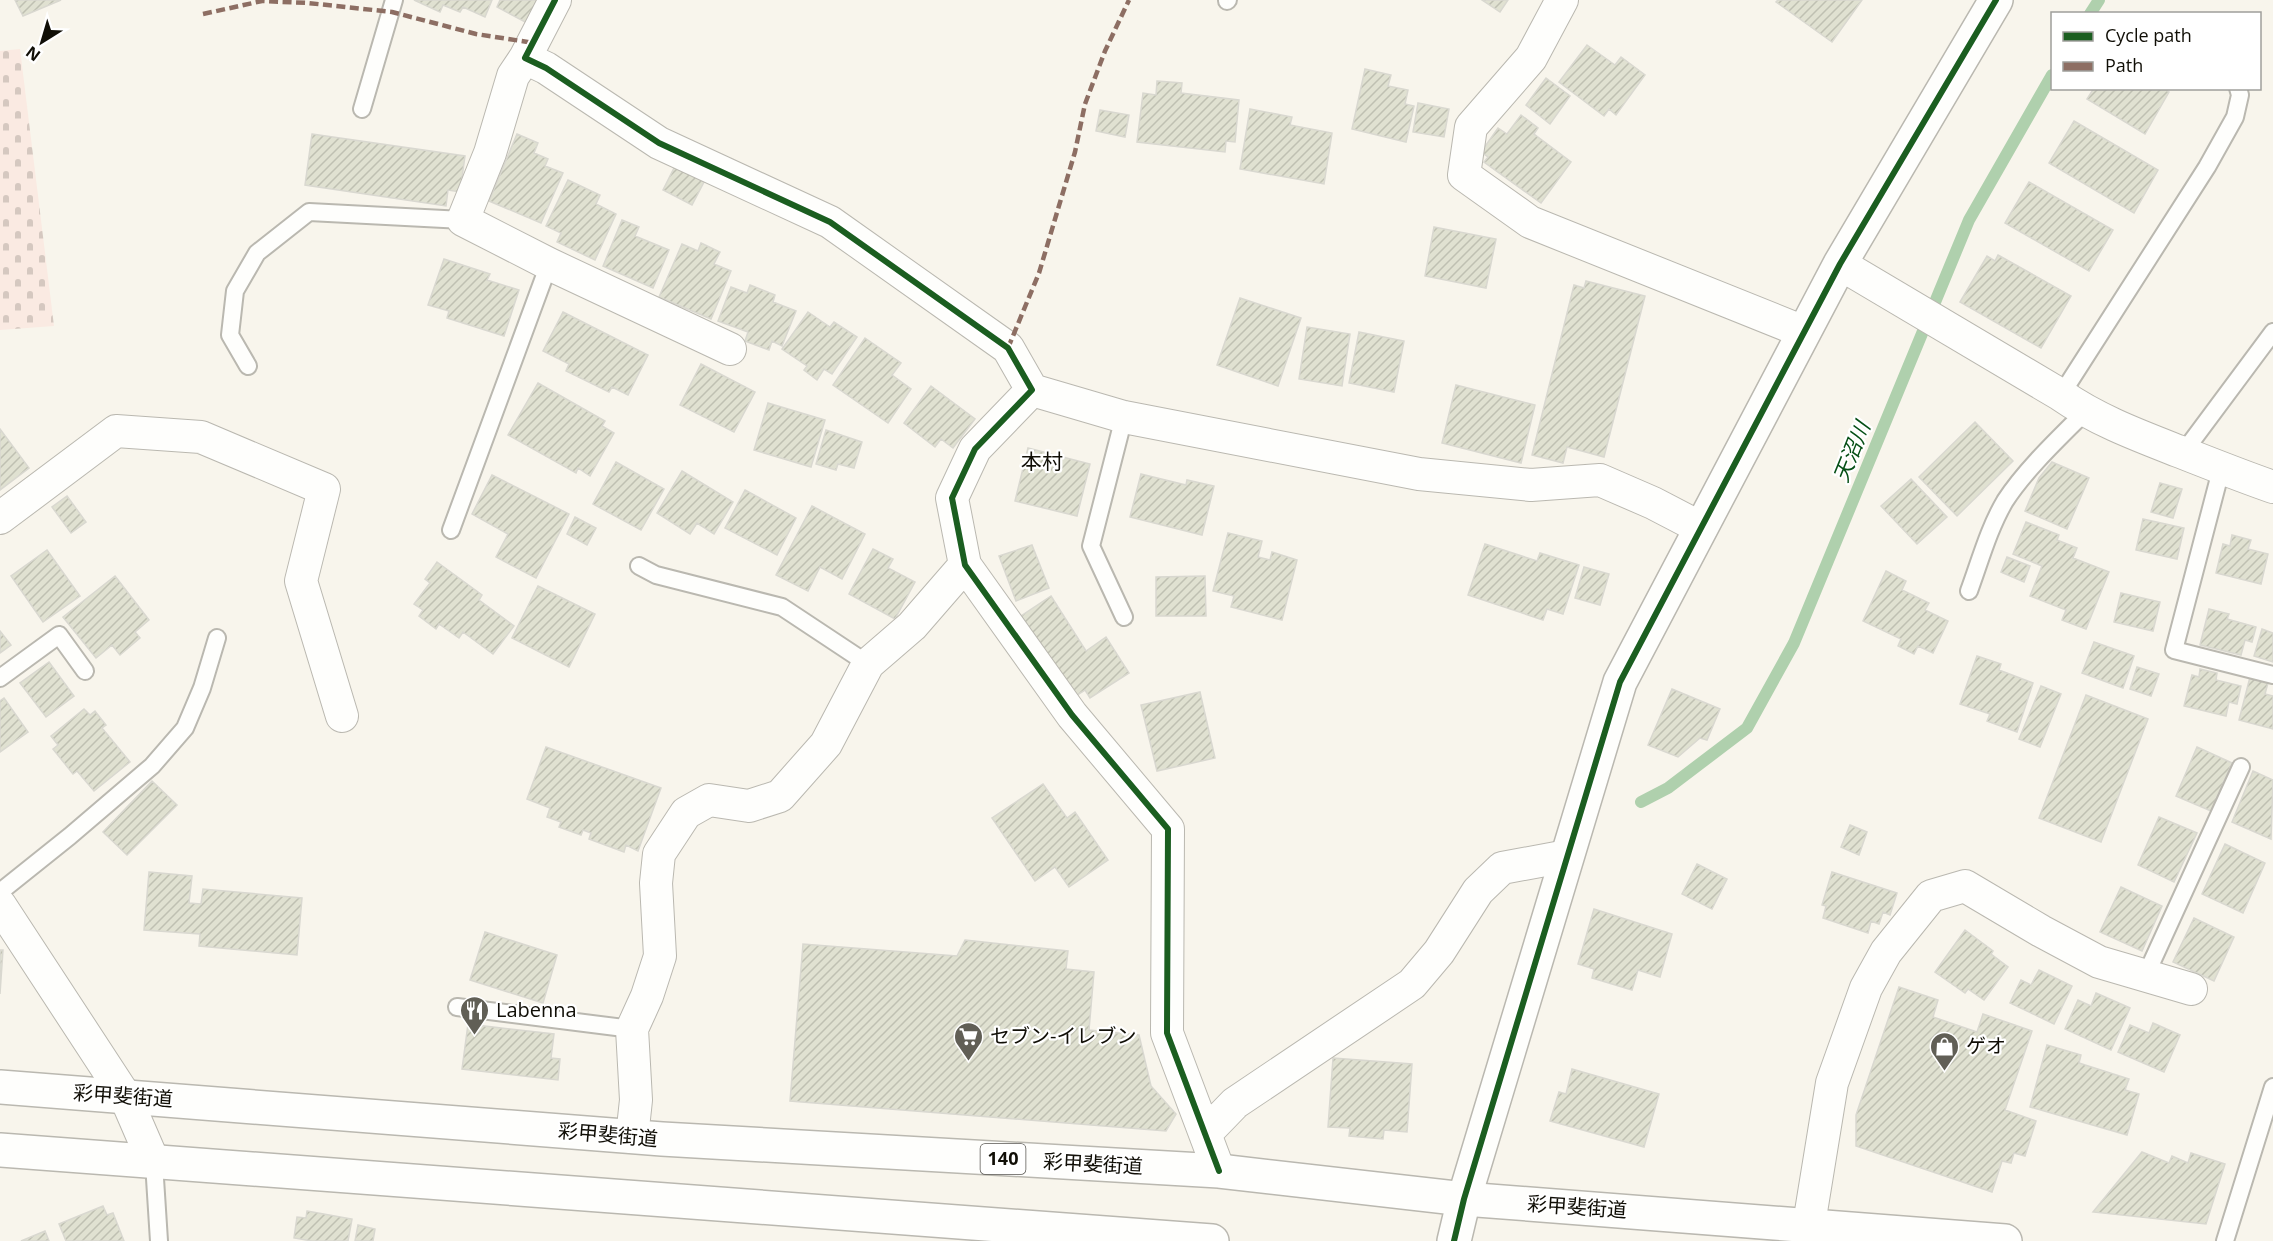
<svg xmlns="http://www.w3.org/2000/svg" width="2273" height="1241" font-family="'Open Sans','Noto Sans JP',sans-serif">
<defs>
<pattern id="cemetery-stones" width="16" height="16" patternUnits="userSpaceOnUse" patternTransform="scale(1.5)"><rect width="16" height="16" fill="#faeae2"/><path d="M2 7V4a2 2 0 0 1 4 0v3zM10 15v-3a2 2 0 0 1 4 0v3z" fill="#d5c8c0"/></pattern>
<pattern id="building-hatch" width="6" height="6" patternUnits="userSpaceOnUse" patternTransform="scale(1.5)"><rect width="6" height="6" fill="#e0e1d1"/><path d="M-1 1l2-2M0 6l6-6M5 7l2-2" fill="none" stroke="#bfc0b2"/></pattern>
</defs>
<rect width="100%" height="100%" fill="#f8f5ec"/>
<path fill="url(#cemetery-stones)" d="M20,49L54,326L0,330V51Z"/>
<g fill="none" stroke-linecap="round" stroke-linejoin="round">
<path stroke="#afd0ad" stroke-width="12" d="M2090,14L2099,0
M1641,802L1668,788L1747,728L1794,643L1969,220L2052,75"/>
</g>
<path fill="url(#building-hatch)" stroke="#d9d8d0" stroke-width="1.5" d="M15,0H61L23,16Z
M414,0H492L485,17L463,7L460,12L443,5L440,12Z
M500,0H542L529,24L497,7Z
M1482,0H1508L1500,12Z
M1778,0H1862L1832,42L1776,2Z
M1587,45L1615,65L1621,57L1645,75L1616,115L1609,109L1604,116L1559,82Z
M1365,69L1391,75L1388,86L1408,90L1405,104L1414,106L1406,142L1352,129Z
M1546,78L1570,96L1550,124L1526,105Z
M1157,81L1182,83L1181,93L1239,100L1235,142L1226,141L1225,152L1137,142L1143,93L1156,95Z
M2094,88H2163L2169,92L2145,134L2087,99Z
M1418,103L1449,109L1444,137L1413,132Z
M1250,109L1292,117L1290,125L1332,133L1324,184L1240,169Z
M1100,110L1129,115L1125,137L1096,131Z
M1521,115L1538,128L1534,134L1571,162L1541,203L1484,162L1488,157L1481,152L1498,128L1507,134Z
M2074,121L2158,170L2134,213L2049,163Z
M312,134L465,156L460,192L448,190L446,206L305,185Z
M517,134L538,143L534,153L548,159L545,166L563,173L541,223L489,201Z
M675,166L704,182L692,205L663,190Z
M568,180L600,195L596,204L616,214L595,260L557,242L561,233L546,226Z
M2029,182L2113,230L2089,271L2005,223Z
M622,220L639,227L635,236L669,250L653,288L603,266Z
M1434,227L1496,239L1486,288L1425,276Z
M701,243L720,252L714,264L731,271L711,319L659,297L682,244L698,251Z
M1998,255L2071,296L2041,348L1960,302L1987,256L1995,261Z
M444,259L490,274L487,280L519,290L504,336L447,318L449,311L428,305Z
M1586,281L1645,296L1604,457L1567,447L1563,463L1532,455L1574,285L1584,288Z
M750,285L775,295L773,302L796,311L782,346L772,341L769,350L745,341L748,332L718,321L731,287L747,293Z
M1240,298L1301,318L1278,386L1217,365Z
M563,312L648,355L628,395L612,387L609,392L566,371L569,364L543,351Z
M808,312L830,327L834,322L857,337L832,374L824,369L817,380L804,370L807,366L782,349Z
M1307,327L1350,334L1342,386L1299,379Z
M1359,332L1404,341L1394,392L1349,383Z
M865,338L901,363L892,375L911,389L888,423L833,385Z
M701,364L755,392L734,432L680,405Z
M538,383L605,421L602,426L614,433L590,476L578,468L576,473L508,435Z
M1456,385L1535,405L1521,463L1442,443Z
M931,386L975,419L953,448L941,439L935,447L904,423Z
M768,403L825,420L811,467L754,450Z
M1975,422L2013,461L1957,516L1919,477Z
M0,429L29,468L0,490Z
M826,430L862,442L854,468L838,464L836,470L816,464Z
M1028,448L1090,464L1077,516L1015,501Z
M616,462L664,489L641,530L593,504Z
M2052,462L2089,478L2067,529L2025,511L2039,478Z
M682,471L733,502L714,534L697,523L690,534L657,513Z
M1141,474L1186,485L1187,480L1214,486L1202,535L1130,517Z
M492,475L569,514L536,578L496,557L508,534L472,514Z
M1911,479L1947,517L1917,544L1881,506Z
M2160,483L2182,489L2173,518L2151,512Z
M745,490L796,518L777,555L725,528Z
M67,496L86,522L71,533L52,507Z
M812,506L865,534L842,579L820,567L808,591L776,575Z
M575,517L596,528L587,545L567,534Z
M2143,519L2184,528L2177,559L2136,550Z
M2026,522L2059,535L2057,540L2077,548L2073,558L2109,572L2086,629L2062,620L2066,610L2030,596L2042,566L2013,554Z
M1228,533L1262,541L1258,557L1270,560L1272,552L1297,560L1282,620L1231,607L1234,596L1213,591Z
M2232,535L2251,540L2248,549L2268,554L2261,584L2216,573L2223,544L2230,546Z
M1485,544L1537,561L1540,553L1579,565L1563,614L1547,609L1543,620L1468,595Z
M1032,545L1049,588L1016,601L999,556Z
M873,549L893,559L888,568L915,582L895,619L849,594Z
M47,550L80,596L43,622L11,576Z
M2007,557L2030,566L2024,582L2001,572Z
M437,562L482,595L479,600L514,626L493,654L463,632L459,638L439,624L436,629L419,616L423,610L414,604L430,583L425,579Z
M1584,567L1609,574L1600,605L1575,598Z
M1886,571L1906,581L1902,590L1929,603L1925,610L1948,621L1933,653L1918,646L1914,654L1898,646L1901,639L1863,621Z
M115,576L149,620L135,632L140,638L120,655L112,645L96,658L63,617Z
M1205,576L1206,616H1156V577Z
M538,586L595,614L569,667L512,638Z
M2121,593L2160,602L2153,631L2114,622Z
M1051,596L1086,651L1106,637L1129,673L1090,698L1085,690L1071,699L1018,618Z
M2209,609L2229,614L2227,619L2256,627L2252,642L2245,640L2241,655L2200,645Z
M2262,629L2273,633V662L2254,656Z
M0,631L11,645L0,653Z
M2094,642L2134,656L2123,688L2082,673Z
M1977,656L2001,664L1999,670L2033,683L2017,732L1987,721L1990,714L1960,704Z
M49,662L74,696L46,717L20,683Z
M2137,667L2159,674L2151,696L2130,689Z
M2200,669L2217,673L2216,680L2241,686L2237,704L2229,702L2226,716L2184,706L2192,675L2199,677Z
M2250,677L2268,683L2265,694L2273,696V729L2239,720Z
M2041,686L2061,694L2040,747L2019,739Z
M1672,689L1720,709L1707,740L1700,738L1678,757L1648,745Z
M1200,692L1215,758L1157,771L1141,705Z
M2086,695L2148,719L2101,842L2039,818Z
M4,698L28,732L0,752V701Z
M84,709L90,715L95,711L106,725L102,728L130,762L94,791L77,771L73,774L53,749L58,745L51,736Z
M546,747L661,788L638,851L626,845L624,852L589,839L591,833L583,830L581,835L559,827L561,822L547,817L550,808L527,799Z
M2197,747L2232,763L2211,811L2176,796Z
M2253,771L2273,780L2271,839L2232,822Z
M152,781L177,805L127,855L103,832Z
M1043,784L1067,818L1075,812L1108,860L1069,887L1055,867L1035,881L992,818Z
M2159,817L2197,833L2174,882L2138,865Z
M1850,825L1867,832L1859,855L1841,847Z
M2225,844L2265,863L2243,913L2202,894Z
M1697,864L1727,879L1712,909L1682,894Z
M149,872L192,876L189,903L201,904L203,889L302,898L297,955L199,946L200,934L144,930Z
M1832,872L1897,893L1890,915L1883,912L1879,924L1871,921L1868,933L1823,918L1826,906L1822,905Z
M2121,887L2162,906L2142,951L2100,932Z
M1594,909L1672,934L1660,977L1638,970L1632,990L1592,978L1594,969L1578,964Z
M2194,918L2234,937L2214,981L2173,962Z
M1965,930L1993,951L1991,954L2008,967L1984,1000L1968,989L1965,993L1935,972Z
M485,932L557,955L543,1003L470,980Z
M965,940L1068,951L1066,969L1094,972L1089,1030L1139,1035L1151,1086L1176,1114L1166,1131L790,1101L803,944L957,956Z
M0,950H3L0,994Z
M2039,970L2072,986L2054,1024L2010,1003L2021,980L2031,985Z
M1899,987L1938,1000L1933,1017L1977,1032L1983,1014L2032,1031L2005,1110L2036,1121L2025,1156L2014,1153L2011,1163L2002,1161L1992,1192L1856,1146V1115Z
M2096,993L2130,1008L2111,1050L2065,1029L2078,1000L2091,1006Z
M2153,1023L2180,1035L2164,1072L2118,1052L2130,1025L2149,1033Z
M468,1024L554,1034L551,1058L560,1059L558,1080L462,1069Z
M2047,1045L2081,1055L2079,1063L2129,1079L2125,1090L2139,1094L2127,1135L2030,1107Z
M1333,1058L1412,1064L1407,1132L1384,1130L1383,1139L1349,1136L1350,1128L1328,1127Z
M1572,1069L1659,1094L1644,1147L1550,1121L1559,1092L1566,1094Z
M2142,1152L2169,1163L2172,1156L2188,1163L2191,1153L2225,1164L2206,1224L2093,1212Z
M103,1206L107,1215L113,1213L124,1241H66L59,1224Z
M307,1211L352,1219L348,1241H312L294,1238L297,1217L306,1218Z
M358,1225L375,1229L373,1241H355Z
M45,1231L49,1241H21Z"/>
<g fill="none" stroke-linecap="round" stroke-linejoin="round">
<defs>
<path id="service" d="M1227,1L1228,0
M362,109L394,0
M248,366L230,335L235,291L257,253L309,212L463,220
M2061,395L2207,167L2235,117L2240,95L2238,88
M2183,453L2273,332
M2221,470L2174,650L2273,675
M451,530L549,264
M639,566L656,575L782,607L868,664
M1969,591C1980,561 1989,528 2005,501C2025,470 2059,438 2085,412
M1124,617L1091,546L1124,417
M0,678L59,635L85,671
M0,892L70,836L152,766L185,728L202,688L217,638
M2145,977L2241,767
M457,1007L632,1029
M154,1163L159,1241
M2225,1241L2273,1087"/>
<path id="minor" d="M555,0L525,58L546,68L659,143L830,222L1008,348L1032,390L975,449L952,498L965,565L1072,715L1168,829L1167,1033L1219,1171
M1562,0L1531,58L1471,127L1464,175L1530,222L1804,332
M525,58L513,76L490,153L463,220L549,264L730,349
M1840,264L2061,395C2097,420 2137,435 2178,451C2209,463 2241,476 2273,487
M1032,390L1124,417L1419,474L1531,485L1600,480L1653,503L1701,528
M0,518L116,431L201,437L324,489L301,581L342,716
M0,905L125,1096L154,1163
M1205,1134L1235,1103L1412,984L1439,952L1478,891L1502,868L1567,856
M632,1137L636,1100L632,1029L647,996L660,956L656,883L659,854L686,813L709,800L749,806L780,796L826,744L868,664L912,626L965,565
M1809,1224L1832,1083L1866,988L1886,952L1931,896L1965,886L2041,931L2099,962L2191,989"/>
<path id="tertiary" d="M1454,1241L1464,1199L1620,682L1840,264L1996,0"/>
<path id="trunk" d="M0,1087L662,1139L1219,1171L1464,1199L2005,1241
M0,1150L1212,1241"/>
</defs>
<use href="#service" stroke="#bab8b0" stroke-width="20"/>
<use href="#minor" stroke="#bab8b0" stroke-width="34"/>
<use href="#tertiary" stroke="#bab8b0" stroke-width="36"/>
<use href="#trunk" stroke="#bab8b0" stroke-width="36"/>
<use href="#service" stroke="#fefefc" stroke-width="16"/>
<use href="#minor" stroke="#fefefc" stroke-width="32"/>
<use href="#tertiary" stroke="#fefefc" stroke-width="33"/>
<use href="#trunk" stroke="#fefefc" stroke-width="33"/>
<path stroke="#8d6e63" stroke-width="4.5" stroke-dasharray="9 4.5" stroke-linecap="butt" d="M203,14L262,1L308,3L392,12L476,34L534,43
M1008,348L1039,273L1075,152L1085,104L1105,51L1129,0"/>
<defs>
<path id="cycleway" d="M555,0L525,58L546,68L659,143L830,222L1008,348L1032,390L975,449L952,498L965,565L1072,715L1168,829L1167,1033L1219,1171
M1454,1241L1464,1199L1620,682L1840,264L1996,0"/>
</defs>
<use href="#cycleway" stroke="#fff" stroke-width="10"/>
<use href="#cycleway" stroke="#1b5e20" stroke-width="6"/>
</g>
<defs>
<symbol id="restaurant-pin" viewBox="-11 -11 22 30"><path d="M0 17L-7.5 6A9.5 9.5 0 1 1 7.5 6Z" fill="#615f56" stroke="#fff"/><path d="M-5-6h1v4h1v-4h1v4h1v-4h1v5L-1.5 .5V6h-2V.5L-5-1ZM5-6V6H3V1.5H1.5Q1.5-4 5-6Z" fill="#fff"/></symbol>
<symbol id="supermarket-pin" viewBox="-11 -11 22 30"><path d="M0 17L-7.5 6A9.5 9.5 0 1 1 7.5 6Z" fill="#615f56" stroke="#fff"/><path d="M-6-5.5h2.5l.6 2H6L4.5 2H-2.5L-4.4-4H-6ZM-1.5 3.2a1.3 1.3 0 1 0 .1 0ZM3 3.2a1.3 1.3 0 1 0 .1 0Z" fill="#fff"/></symbol>
<symbol id="shop-pin" viewBox="-11 -11 22 30"><path d="M0 17L-7.5 6A9.5 9.5 0 1 1 7.5 6Z" fill="#615f56" stroke="#fff"/><path d="M-5-2.5h2.3a2.7 3.5 0 0 1 5.4 0H5L5.5 6h-11ZM-1.5-2.5h3a1.5 2.3 0 0 0-3 0Z" fill="#fff"/></symbol>
</defs>
<g fill-rule="evenodd">
<use href="#restaurant-pin" x="458" y="994" width="33" height="45"/>
<use href="#supermarket-pin" x="952" y="1020" width="33" height="45"/>
<use href="#shop-pin" x="1928" y="1030" width="33" height="45"/>
</g>
<g text-anchor="middle" stroke-width="4.5" stroke-linejoin="round" paint-order="stroke">
<rect fill="#fff" stroke="#585651" stroke-width="1.5" x="980.5" y="1144" width="45" height="30" rx="4.5"/>
<g font-size="18" font-weight="bold" fill="#100e06">
<text x="1003" y="1165">140</text>
</g>
<g font-size="20" fill="#100e06" stroke="#fff" text-anchor="start">
<text x="496" y="1017">Labenna</text>
<text x="990" y="1043">セブン-イレブン</text>
<text x="1966" y="1053">ゲオ</text>
</g>
<g font-size="20" fill="#100e06" stroke="#fff">
<text transform="translate(123 1096) rotate(4)" y="7">彩甲斐街道</text>
<text transform="translate(608 1135) rotate(5)" y="7">彩甲斐街道</text>
<text transform="translate(1093 1164) rotate(3)" y="7">彩甲斐街道</text>
<text transform="translate(1577 1207) rotate(4)" y="7">彩甲斐街道</text>
</g>
<g font-size="21" font-style="italic" fill="#054f15" stroke="#fff">
<text transform="translate(1852 452) rotate(-68)" y="7">天沼川</text>
</g>
<g font-size="21" fill="#100e06" stroke="#fff">
<text x="1042" y="469">本村</text>
</g>
</g>
<rect x="2051" y="12" width="210" height="78" fill="#ffffff" stroke="#9f9f9b" stroke-width="1.5"/>
<rect x="2063" y="32" width="30" height="9" fill="#1b5e20" stroke="#9f9f9b" stroke-width="1.5"/>
<text x="2105" y="42" font-size="18" fill="#100e06">Cycle path</text>
<rect x="2063" y="62" width="30" height="9" fill="#8d6e63" stroke="#9f9f9b" stroke-width="1.5"/>
<text x="2105" y="72" font-size="18" fill="#100e06">Path</text>
<g transform="translate(42 42) rotate(217)" stroke="#ffffff" stroke-width="4.5" paint-order="stroke">
<path d="M0-4.5L10 22L0 15L-10 22Z" fill="#100e06"/>
<text y="-9" font-size="16" font-weight="bold" text-anchor="middle" fill="#100e06">N</text>
</g>
</svg>
